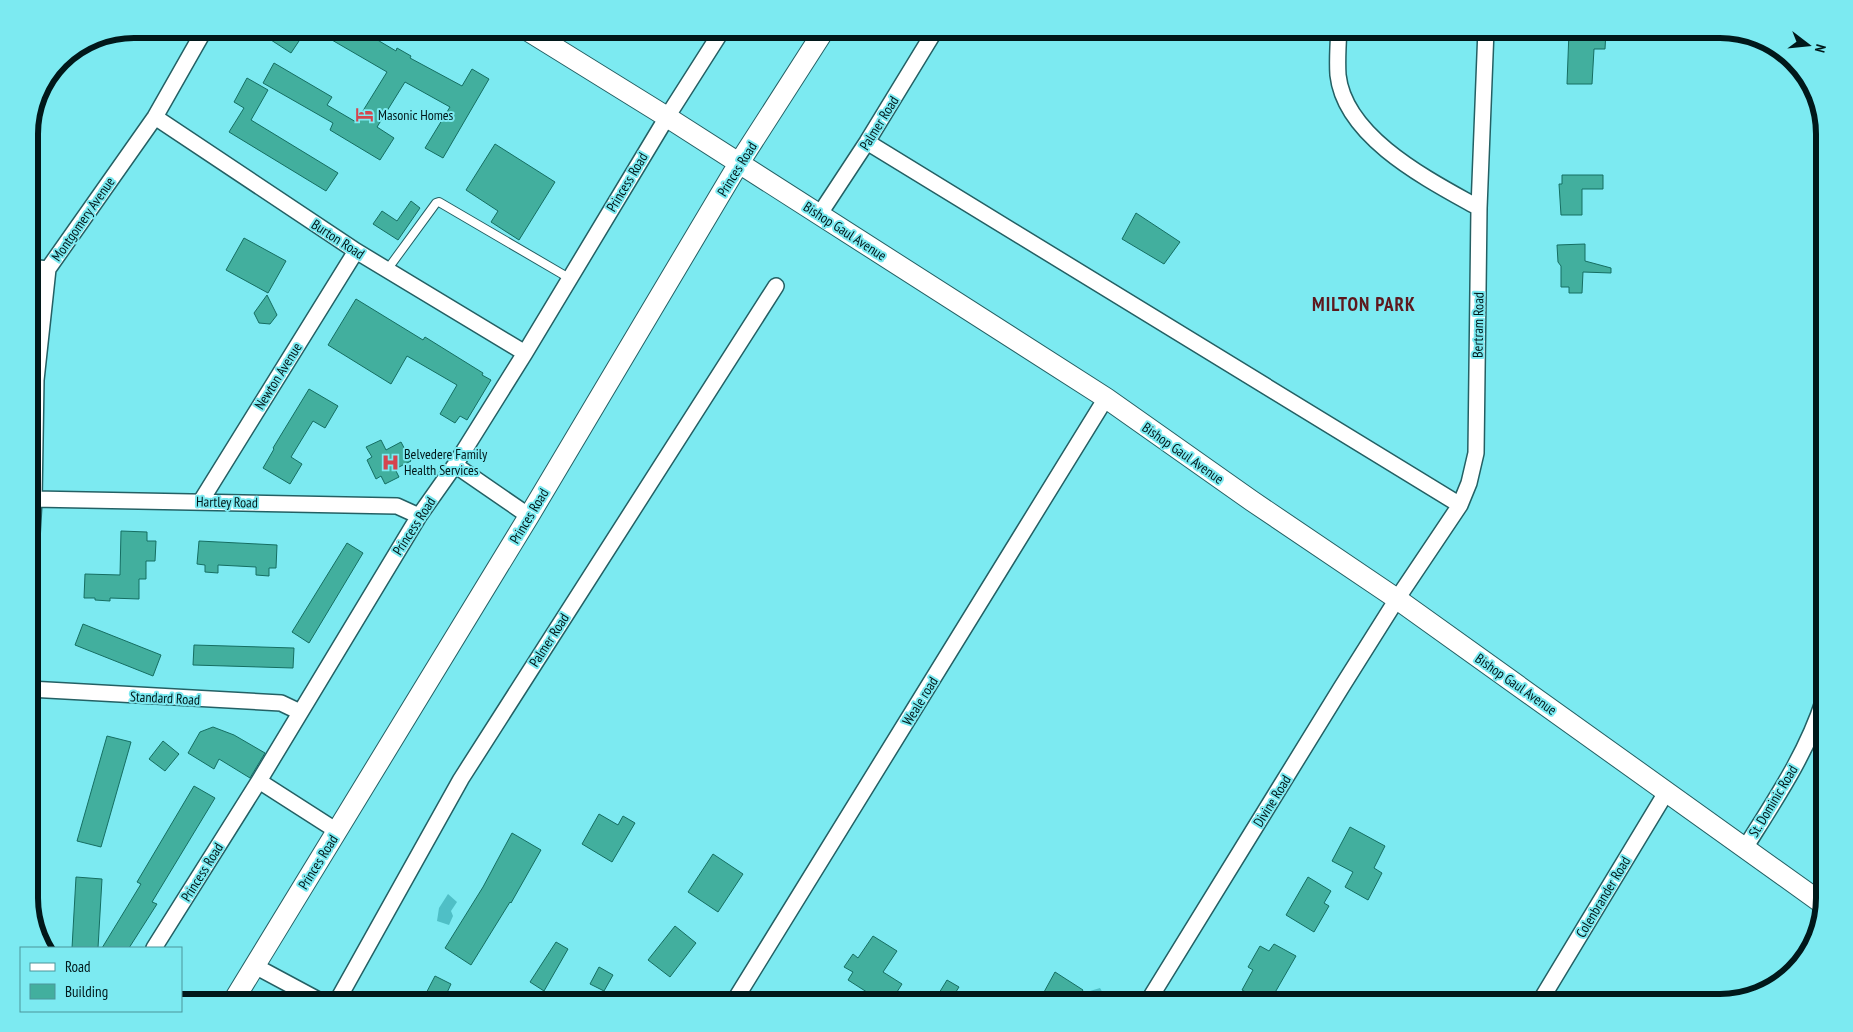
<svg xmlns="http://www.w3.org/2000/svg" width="1853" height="1032" font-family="'PT Sans Narrow',sans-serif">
<rect width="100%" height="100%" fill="#7ceaf1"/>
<path fill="#4fbfc6" d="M448,894L457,902L451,911L453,916L449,925L437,921L439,908Z
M1100,988L1108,1002L1084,1003L1080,994Z"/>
<path fill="#42af9e" stroke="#156e62" d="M278,29H307L291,53L271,40Z
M313,29H359L396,51L397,48L411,56L410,58L462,86L472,69L489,79L443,158L425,148L450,107L405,82L377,127L394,138L380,160L330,130L333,123L263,83L274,63L332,97L327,105L356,122L387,72Z
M1569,31H1606L1605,49H1594L1592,84H1567Z
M247,78L268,90L251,120L338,173L326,191L229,132L244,108L234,102Z
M495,144L555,182L519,240L491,222L498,211L466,190Z
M1562,175H1603V189H1582V215H1561L1559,184H1562Z
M411,201L420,208L398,240L373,224L382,211L397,221Z
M1136,213L1180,242L1164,264L1122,239Z
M244,238L286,261L268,293L226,270Z
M1585,244V261L1611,268V273L1583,272L1582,293H1569V287H1561V266L1558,262L1557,245Z
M267,295L277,315L270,324L259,323L254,313Z
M356,299L423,340L425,337L483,373L482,375L491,380L467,420L460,416L455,423L440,414L457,385L407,356L391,384L328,345Z
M309,389L338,406L325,428L313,421L291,457L302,464L290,484L263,468L274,449L273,448Z
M381,440L386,450L401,442L411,461L395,469L399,477L385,484L381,476L376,479L367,460L372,457L366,447Z
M121,531L147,532V541H156L155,561H146V579H139V599L110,598V601L95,600V598H84L85,574L120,575Z
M199,541L277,545L276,568H269V576L256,575V567L218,565V573L205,572V565L197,564Z
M347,543L363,553L309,643L292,632Z
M83,624L161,655L153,676L75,645Z
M194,645L294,648L293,668L193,665Z
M213,727L234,735L265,753L250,778L219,759L214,769L188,753L200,732Z
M107,736L131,742L101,847L77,841Z
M163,741L179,754L165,771L149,759Z
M194,786L215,798L152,902L157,904L129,948H102L141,884L137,882Z
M599,814L618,825L623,816L635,823L612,862L582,844Z
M1350,827L1385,846L1374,868L1382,873L1368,900L1345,887L1353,872L1332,861Z
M512,833L541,850L511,903L510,902L471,965L445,948L483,887Z
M713,854L743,874L718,912L688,892Z
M76,877L102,879L98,948H72Z
M1308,877L1331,891L1324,903L1329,906L1314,932L1286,915Z
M675,926L696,943L670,977L648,960Z
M873,936L897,951L883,972L902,984L890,1003H884L848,980L853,972L844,967L853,954L858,958Z
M556,942L568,949L544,991L530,982Z
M1274,944L1296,956L1269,1003H1266L1242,990L1253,970L1248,967L1260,946L1269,951Z
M599,967L613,975L604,991L590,984Z
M1055,972L1083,990L1075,1003H1038Z
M435,976L451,984L445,997L449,1003H421Z
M947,980L959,987L949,1003H933Z"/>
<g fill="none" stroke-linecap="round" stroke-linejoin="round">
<defs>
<path id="lane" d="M387,270L436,203L439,202L569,278"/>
<path id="street" d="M1339,29C1338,44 1337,60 1338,75C1345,138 1429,180 1479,208
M155,117L356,251L525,353
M867,142L1460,505
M819,215L867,142L936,29
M29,267L48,269
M455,465L529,516
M34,499L397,506L419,516
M201,501L356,251
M29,584L34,499L36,380L48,269L155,117L205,29
M29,689L281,703L300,712
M259,781L337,831
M1745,848C1775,800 1807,753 1824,699
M154,948L259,781L419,516L455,465L525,353L667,117L723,29
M255,966L324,1003
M336,1003L461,779L776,286
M733,1003L1106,398
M1147,1003L1341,688L1397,599L1460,505L1469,483L1476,453L1479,208L1486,29
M1539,1003L1667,791"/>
<path id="secondary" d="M525,29L667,117L1106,398L1252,501L1397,599L1823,904
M232,1003L529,516L739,163L825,29"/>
</defs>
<use href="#lane" stroke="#246064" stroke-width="10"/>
<use href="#street" stroke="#246064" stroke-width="18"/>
<use href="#secondary" stroke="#246064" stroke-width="22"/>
<use href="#lane" stroke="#fff" stroke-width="8"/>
<use href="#street" stroke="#fff" stroke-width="15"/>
<use href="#secondary" stroke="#fff" stroke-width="20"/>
</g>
<defs>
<symbol id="hotel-bare" viewBox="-9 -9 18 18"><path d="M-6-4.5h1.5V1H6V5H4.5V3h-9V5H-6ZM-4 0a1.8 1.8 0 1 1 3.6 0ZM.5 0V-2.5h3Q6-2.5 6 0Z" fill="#d5454e" stroke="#7ceaf1" stroke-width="2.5" paint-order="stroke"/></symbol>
<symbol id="hospital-bare" viewBox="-9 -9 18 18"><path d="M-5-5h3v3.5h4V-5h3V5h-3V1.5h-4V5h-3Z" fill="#d5454e" stroke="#7ceaf1" stroke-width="2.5" paint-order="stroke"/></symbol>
</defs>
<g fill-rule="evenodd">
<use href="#hotel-bare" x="352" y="102" width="25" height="25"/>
<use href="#hospital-bare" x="378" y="450" width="25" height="25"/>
</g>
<g text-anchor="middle" stroke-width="4" stroke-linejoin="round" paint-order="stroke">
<g font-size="14" fill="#01181a" stroke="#7ceaf1" text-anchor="start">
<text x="378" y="120">Masonic Homes</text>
<text x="404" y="459">Belvedere Family<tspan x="404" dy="16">Health Services</tspan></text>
</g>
<g font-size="14" fill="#01181a" stroke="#7ceaf1">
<text transform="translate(879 123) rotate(-58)" y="5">Palmer Road</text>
<text transform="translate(737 169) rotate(-58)" y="5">Princes Road</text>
<text transform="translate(627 182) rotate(-59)" y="5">Princess Road</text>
<text transform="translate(83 219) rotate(-55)" y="5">Montgomery Avenue</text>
<text transform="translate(845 231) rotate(33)" y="5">Bishop Gaul Avenue</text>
<text transform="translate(338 239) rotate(33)" y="5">Burton Road</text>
<text transform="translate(1478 325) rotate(-89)" y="5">Bertram Road</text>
<text transform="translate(278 376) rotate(-58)" y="5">Newton Avenue</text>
<text transform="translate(1183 453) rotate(35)" y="5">Bishop Gaul Avenue</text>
<text transform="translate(227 502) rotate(1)" y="5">Hartley Road</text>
<text transform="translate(529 516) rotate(-59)" y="5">Princes Road</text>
<text transform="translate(414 526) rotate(-57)" y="5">Princess Road</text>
<text transform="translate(549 640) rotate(-57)" y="5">Palmer Road</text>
<text transform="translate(1516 684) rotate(35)" y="5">Bishop Gaul Avenue</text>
<text transform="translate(165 698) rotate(3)" y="5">Standard Road</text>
<text transform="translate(920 701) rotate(-58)" y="5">Weale road</text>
<text transform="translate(1272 801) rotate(-58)" y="5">Divine Road</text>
<text transform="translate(1773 801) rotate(-59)" y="5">St. Dominic Road</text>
<text transform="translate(318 862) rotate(-58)" y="5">Princes Road</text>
<text transform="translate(202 872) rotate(-58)" y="5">Princess Road</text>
<text transform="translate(1603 897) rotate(-59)" y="5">Colenbrander Road</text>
</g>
<g font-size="19" font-weight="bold" letter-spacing="1" fill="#5d181d" stroke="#7ceaf1">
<text x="1364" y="311">MILTON PARK</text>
</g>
</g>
<path d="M0 0H1853V1032H0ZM134 38H1720A96 96 0 0 1 1816 134V898A96 96 0 0 1 1720 994H134A96 96 0 0 1 38 898V134A96 96 0 0 1 134 38Z" fill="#7ceaf1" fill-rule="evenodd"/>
<path fill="none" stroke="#01181a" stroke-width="6" d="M134 38H1720A96 96 0 0 1 1816 134V898A96 96 0 0 1 1720 994H134A96 96 0 0 1 38 898V134A96 96 0 0 1 134 38Z"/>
<rect x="20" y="947" width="162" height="65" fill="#7ceaf1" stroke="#4b969b"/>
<rect x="30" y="963" width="25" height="8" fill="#ffffff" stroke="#4b969b"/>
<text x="65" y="972" font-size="15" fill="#01181a">Road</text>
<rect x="30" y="984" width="25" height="15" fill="#42af9e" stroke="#4b969b"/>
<text x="65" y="997" font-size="15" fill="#01181a">Building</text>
<g transform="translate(1808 45) rotate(106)" stroke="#7ceaf1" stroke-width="4" paint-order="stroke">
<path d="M0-4L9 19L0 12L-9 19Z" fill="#01181a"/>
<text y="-8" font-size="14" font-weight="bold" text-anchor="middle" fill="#01181a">N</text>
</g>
</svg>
